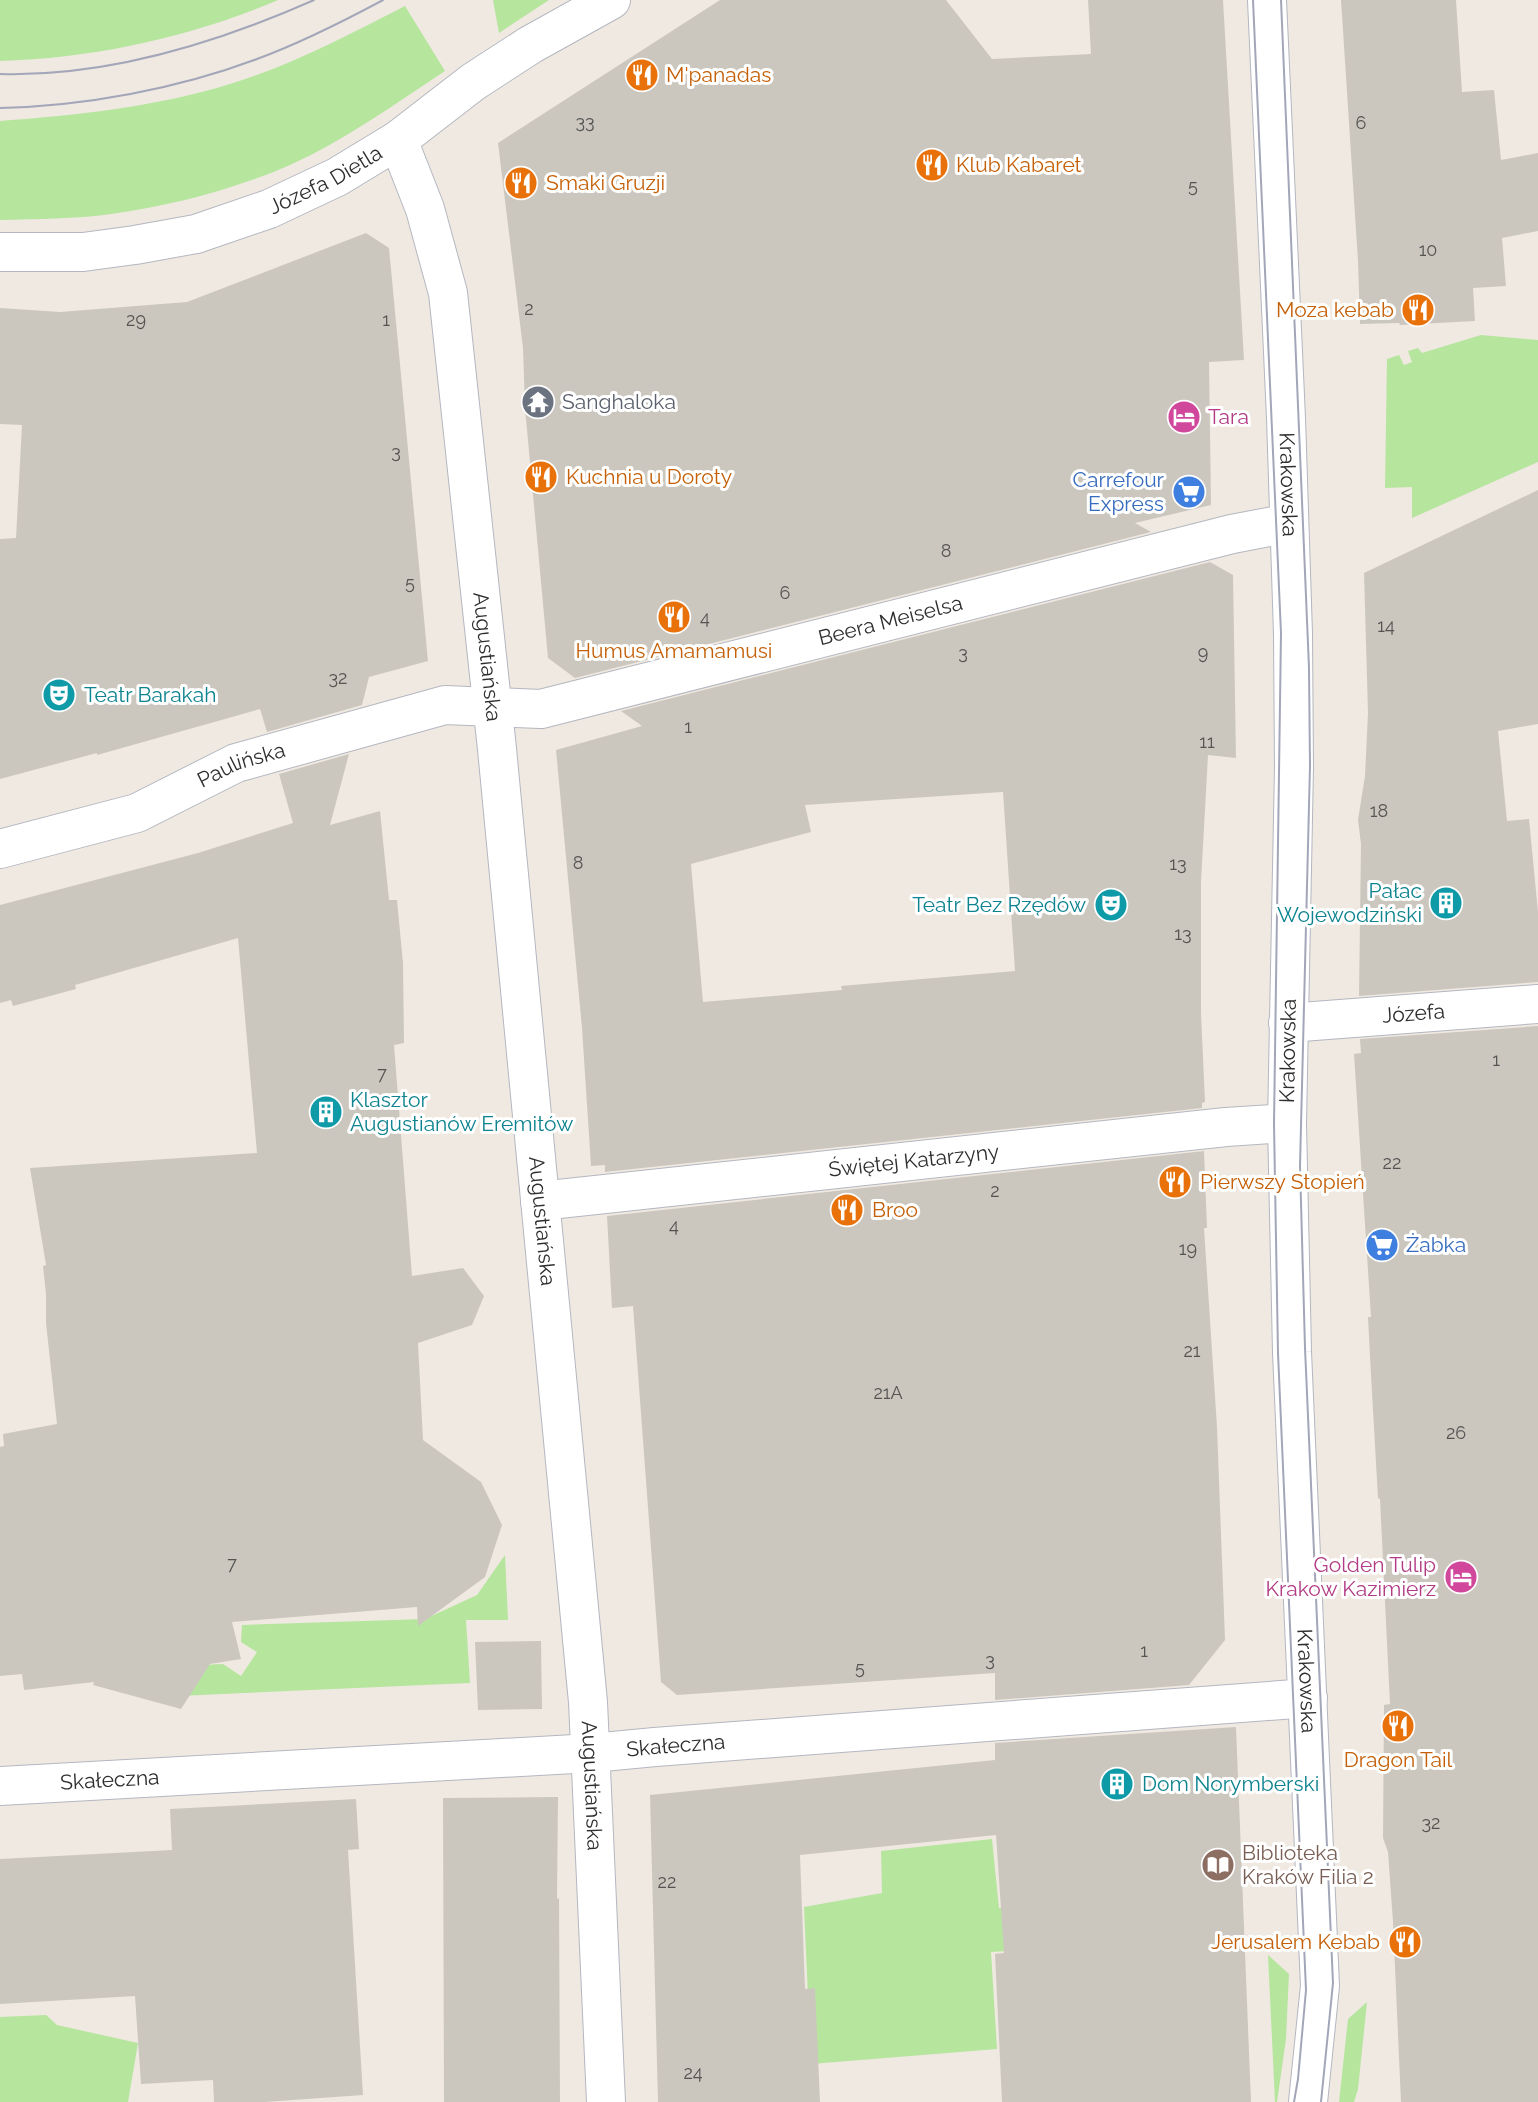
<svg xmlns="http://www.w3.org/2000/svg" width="1538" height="2102" font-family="Raleway,sans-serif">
<rect width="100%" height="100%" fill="#efe9e1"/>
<path fill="#b6e59e" d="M0,0H278C191,37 95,58 0,61Z
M493,0H549L499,33Z
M405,6L445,71C395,104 345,140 290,165C235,189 171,206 111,214C75,219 37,219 0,220V121C78,115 155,107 230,84C292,65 348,35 405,6Z
M1481,335L1538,340V462L1412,518V487L1385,488L1387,359L1399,355L1404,365L1412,362L1408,351L1418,348L1422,353Z
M505,1555L508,1620H466L470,1683L178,1696L176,1666L223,1664L241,1676L257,1652L241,1642L242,1625L425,1619L477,1595Z
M992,1839L999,1908L1089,1902L1092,1945L991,1952L997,2049L811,2064L804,1907L882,1893L881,1851Z
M1268,1955L1289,1974L1286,2039L1277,2102H1275Z
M1367,2002L1358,2089L1354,2102H1339L1348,2019Z
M46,2015L57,2025L138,2043L128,2102H0V2017Z"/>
<path fill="#cbc7bf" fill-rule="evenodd" d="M720,0H946L992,59L1091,54L1088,0H1223L1244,360L1209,362L1211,505L1135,523L1151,532L575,678L548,658L525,408L523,348L498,143Z
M1341,0H1456L1462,92L1494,90L1501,160L1538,153V231L1502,238L1506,286L1473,288L1475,321L1400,325L1399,323L1360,324L1358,261Z
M366,233L389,248L428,661L369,677L362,705L267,732L260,709L97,755V753L0,779V539L16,538L22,425L0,424V308L60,312L187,302Z
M1538,490V724L1498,731L1507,821L1529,819L1538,912V982L1359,996L1361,844L1358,820L1365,776L1368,713L1364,573Z
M1210,562L1233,575L1236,758L1208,755L1201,882V1013L1205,1102L1202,1103V1108L605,1172V1165L591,1166L582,1028L556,750L642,726L621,711ZM1003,792L1015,971L841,986L842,990L703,1002L691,864L811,832L805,805Z
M349,754L330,825L380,811L389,900H397L403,963L404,1043L394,1045L412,1276L463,1268L484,1296L472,1325L418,1343L423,1440L481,1482L502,1525L485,1577L418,1626L417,1607L232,1622L241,1659L210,1664L181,1709L93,1685L94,1682L24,1690L22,1674L0,1676V1447L4,1446L3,1434L57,1424L46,1323V1294L43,1266L46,1265L30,1168L257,1153L238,938L75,985L76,989L13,1006L11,1000L0,1003V905L198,853L293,823L279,774Z
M1538,1026V2102H1401L1393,1922L1388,1852L1383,1838L1384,1705L1390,1704L1380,1499L1378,1498L1371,1375L1368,1317H1371L1354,1054L1361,1053L1360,1039Z
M1204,1151L1207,1228H1204L1217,1427L1225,1640L1189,1685L995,1700V1673L677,1695L661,1682L633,1306L612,1308L607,1216Z
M541,1641L542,1709L478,1710L475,1642Z
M1236,1727L1251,2102H1002L995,1954L1004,1953L996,1835L800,1855L805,1989L815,1988L820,2102H658L650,1795L995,1760V1743Z
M558,1797L557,1899L559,1898L560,2102H444L443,1798Z
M356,1799L359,1849L348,1850L363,2095L265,2102H214L213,2080L141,2084L135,1996L0,2004V1859L172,1850L170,1809Z"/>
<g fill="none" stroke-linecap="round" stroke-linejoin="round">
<defs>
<g id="street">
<path id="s1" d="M398,140L425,209L448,293L497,749L588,1702L606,2102"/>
<path id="s2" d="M0,849L137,813L236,763L445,705L541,709L1232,534L1289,523"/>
<path id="s3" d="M1288,1023L1538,1004"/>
<path id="s4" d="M540,1201L1226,1127L1287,1123"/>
<path id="s5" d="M0,1786L592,1753L655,1747L1308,1698"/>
</g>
<g id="secondary">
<path id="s6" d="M1267,0L1286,418L1293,634L1294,767L1287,1123L1292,1352L1320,1986L1308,2102"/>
<path id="s7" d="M0,252H83L135,245L196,234L269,209L337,177L398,140L473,82L530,45L611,0"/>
</g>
</defs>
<use href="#street" stroke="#b4b7c1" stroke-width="40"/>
<use href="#secondary" stroke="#b4b7c1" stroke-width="40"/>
<use href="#street" stroke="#fff" stroke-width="38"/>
<use href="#secondary" stroke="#fff" stroke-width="38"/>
<path stroke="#a3a6b8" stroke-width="2" d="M1253,0L1281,633L1274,1124L1278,1353L1306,1990L1298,2079L1294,2102
M1281,0L1309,668L1310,766L1300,1166L1305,1348L1333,1983L1321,2102
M0,74C107,77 217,43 314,0
M0,108C85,106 177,89 257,59C300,43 342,22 383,0"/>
</g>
<defs>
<symbol id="restaurant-disc" viewBox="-11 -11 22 22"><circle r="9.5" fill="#e8710a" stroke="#fff"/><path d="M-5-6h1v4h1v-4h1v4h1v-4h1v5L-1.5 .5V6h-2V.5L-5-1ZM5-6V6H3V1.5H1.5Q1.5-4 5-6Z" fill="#fff"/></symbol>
<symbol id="temple-disc" viewBox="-11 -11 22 22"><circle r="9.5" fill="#6b7280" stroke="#fff"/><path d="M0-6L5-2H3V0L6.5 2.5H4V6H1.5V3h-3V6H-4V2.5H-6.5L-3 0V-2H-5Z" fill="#fff"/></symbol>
<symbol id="hotel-disc" viewBox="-11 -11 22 22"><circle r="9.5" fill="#d1479c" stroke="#fff"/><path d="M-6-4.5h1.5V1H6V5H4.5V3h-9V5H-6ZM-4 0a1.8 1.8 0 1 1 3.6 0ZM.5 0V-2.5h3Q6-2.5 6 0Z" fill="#fff"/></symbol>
<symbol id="supermarket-disc" viewBox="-11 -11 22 22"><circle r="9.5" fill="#3f7fe0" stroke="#fff"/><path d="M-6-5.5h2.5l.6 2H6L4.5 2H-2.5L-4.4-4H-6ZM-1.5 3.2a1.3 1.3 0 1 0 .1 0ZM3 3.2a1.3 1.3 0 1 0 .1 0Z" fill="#fff"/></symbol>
<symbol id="theatre-disc" viewBox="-11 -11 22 22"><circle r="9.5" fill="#0f9aa8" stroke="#fff"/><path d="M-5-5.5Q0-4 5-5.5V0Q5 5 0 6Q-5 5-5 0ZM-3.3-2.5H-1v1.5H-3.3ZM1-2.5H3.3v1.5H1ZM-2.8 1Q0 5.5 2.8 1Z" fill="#fff"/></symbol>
<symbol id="building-disc" viewBox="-11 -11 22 22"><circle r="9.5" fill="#0f9aa8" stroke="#fff"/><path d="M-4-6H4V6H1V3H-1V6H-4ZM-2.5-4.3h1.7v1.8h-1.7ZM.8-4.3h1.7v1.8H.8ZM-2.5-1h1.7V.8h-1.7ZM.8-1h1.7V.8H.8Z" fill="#fff"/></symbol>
<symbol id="library-disc" viewBox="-11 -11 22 22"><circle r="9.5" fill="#8d6e63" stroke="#fff"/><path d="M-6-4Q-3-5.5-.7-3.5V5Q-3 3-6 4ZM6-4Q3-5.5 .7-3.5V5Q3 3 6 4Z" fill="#fff"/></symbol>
</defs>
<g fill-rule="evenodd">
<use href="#restaurant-disc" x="623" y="56" width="38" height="38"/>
<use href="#restaurant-disc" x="913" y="146" width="38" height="38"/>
<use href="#restaurant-disc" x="502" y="164" width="38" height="38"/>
<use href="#restaurant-disc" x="1399" y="291" width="38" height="38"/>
<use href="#temple-disc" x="519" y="383" width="38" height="38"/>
<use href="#hotel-disc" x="1165" y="398" width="38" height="38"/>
<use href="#restaurant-disc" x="522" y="458" width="38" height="38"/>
<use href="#supermarket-disc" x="1170" y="473" width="38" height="38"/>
<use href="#restaurant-disc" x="655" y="598" width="38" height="38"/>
<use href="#theatre-disc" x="40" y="676" width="38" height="38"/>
<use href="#building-disc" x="1427" y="884" width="38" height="38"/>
<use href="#theatre-disc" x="1092" y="886" width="38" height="38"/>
<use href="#building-disc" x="307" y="1093" width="38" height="38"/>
<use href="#restaurant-disc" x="1156" y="1163" width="38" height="38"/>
<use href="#restaurant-disc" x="828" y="1191" width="38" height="38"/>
<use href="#supermarket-disc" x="1363" y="1226" width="38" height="38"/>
<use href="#hotel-disc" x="1442" y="1558" width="38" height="38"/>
<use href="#restaurant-disc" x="1379" y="1707" width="38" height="38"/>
<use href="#building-disc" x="1098" y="1765" width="38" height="38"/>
<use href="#library-disc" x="1199" y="1846" width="38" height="38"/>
<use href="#restaurant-disc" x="1386" y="1923" width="38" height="38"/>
</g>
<g text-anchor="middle" stroke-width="6" stroke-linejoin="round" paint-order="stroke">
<g font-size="18" fill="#555452">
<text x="585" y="128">33</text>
<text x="1361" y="129">6</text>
<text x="1193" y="192">5</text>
<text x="1428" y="256">10</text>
<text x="529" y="315">2</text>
<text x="136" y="326">29</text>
<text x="386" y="326">1</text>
<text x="396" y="458">3</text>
<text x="946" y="557">8</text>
<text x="410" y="589">5</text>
<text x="785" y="599">6</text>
<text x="705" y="624">4</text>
<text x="1386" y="632">14</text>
<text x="963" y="659">3</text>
<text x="1203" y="659">9</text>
<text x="338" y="684">32</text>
<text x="688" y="733">1</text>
<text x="1207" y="748">11</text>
<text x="1379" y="817">18</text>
<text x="578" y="869">8</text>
<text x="1178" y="870">13</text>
<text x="1183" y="940">13</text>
<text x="1496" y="1066">1</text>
<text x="382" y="1080">7</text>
<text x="1392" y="1169">22</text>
<text x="995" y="1197">2</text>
<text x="674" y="1232">4</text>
<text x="1188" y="1255">19</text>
<text x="1192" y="1357">21</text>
<text x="888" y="1399">21A</text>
<text x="1456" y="1439">26</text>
<text x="232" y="1570">7</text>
<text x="1144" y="1657">1</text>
<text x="990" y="1666">3</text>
<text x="860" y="1674">5</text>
<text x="1431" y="1829">32</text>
<text x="667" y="1888">22</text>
<text x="693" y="2079">24</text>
</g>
<g font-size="21" fill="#c56008" stroke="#fff" text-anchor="start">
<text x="666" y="82">M'panadas</text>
<text x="956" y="172">Klub Kabaret</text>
<text x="546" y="190">Smaki Gruzji</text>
<text x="1394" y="317" text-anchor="end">Moza kebab</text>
<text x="566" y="484">Kuchnia u Doroty</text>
<text x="674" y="658" text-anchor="middle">Humus Amamamusi</text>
<text x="1200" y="1189">Pierwszy Stopień</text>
<text x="872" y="1217">Broo</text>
<text x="1398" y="1767" text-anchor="middle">Dragon Tail</text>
<text x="1380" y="1949" text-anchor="end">Jerusalem Kebab</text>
</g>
<g font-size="21" fill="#2e2e2e" stroke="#fff">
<text dy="7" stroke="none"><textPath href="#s7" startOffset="338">Józefa Dietla</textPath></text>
<text dy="7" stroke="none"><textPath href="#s6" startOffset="485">Krakowska</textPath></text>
<text dy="7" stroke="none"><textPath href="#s2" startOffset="926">Beera Meiselsa</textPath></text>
<text dy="7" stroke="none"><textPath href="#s1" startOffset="527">Augustiańska</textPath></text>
<text dy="7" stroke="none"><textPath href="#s2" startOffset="257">Paulińska</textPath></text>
<text dy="7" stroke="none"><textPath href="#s3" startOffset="126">Józefa</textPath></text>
<text transform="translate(1288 1051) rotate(-89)" y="7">Krakowska</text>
<text dy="7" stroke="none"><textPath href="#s4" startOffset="376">Świętej Katarzyny</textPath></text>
<text dy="7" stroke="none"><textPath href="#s1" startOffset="1094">Augustiańska</textPath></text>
<text dy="7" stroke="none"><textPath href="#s6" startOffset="1682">Krakowska</textPath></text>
<text dy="7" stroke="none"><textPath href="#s5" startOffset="677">Skałeczna</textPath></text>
<text dy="7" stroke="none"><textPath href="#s5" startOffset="110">Skałeczna</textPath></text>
<text dy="7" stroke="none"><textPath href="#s1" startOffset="1661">Augustiańska</textPath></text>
</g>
<g font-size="21" fill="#5b616d" stroke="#fff" text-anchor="start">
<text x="562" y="409">Sanghaloka</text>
</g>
<g font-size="21" fill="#b23c85" stroke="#fff" text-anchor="start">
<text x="1208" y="424">Tara</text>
<text x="1436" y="1572" text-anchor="end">Golden Tulip<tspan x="1436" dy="24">Krakow Kazimierz</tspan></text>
</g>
<g font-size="21" fill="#366cbe" stroke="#fff" text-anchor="end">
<text x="1164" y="487">Carrefour<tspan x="1164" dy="24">Express</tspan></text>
<text x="1406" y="1252" text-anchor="start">Żabka</text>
</g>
<g font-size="21" fill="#0d838f" stroke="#fff" text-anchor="start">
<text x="84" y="702">Teatr Barakah</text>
<text x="1422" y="898" text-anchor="end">Pałac<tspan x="1422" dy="24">Wojewodziński</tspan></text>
<text x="1086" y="912" text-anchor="end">Teatr Bez Rzędów</text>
<text x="350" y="1107">Klasztor<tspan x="350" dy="24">Augustianów Eremitów</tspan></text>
<text x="1142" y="1791">Dom Norymberski</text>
</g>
<g font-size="21" fill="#785e54" stroke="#fff" text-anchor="start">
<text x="1242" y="1860">Biblioteka<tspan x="1242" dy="24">Kraków Filia 2</tspan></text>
</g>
</g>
</svg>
